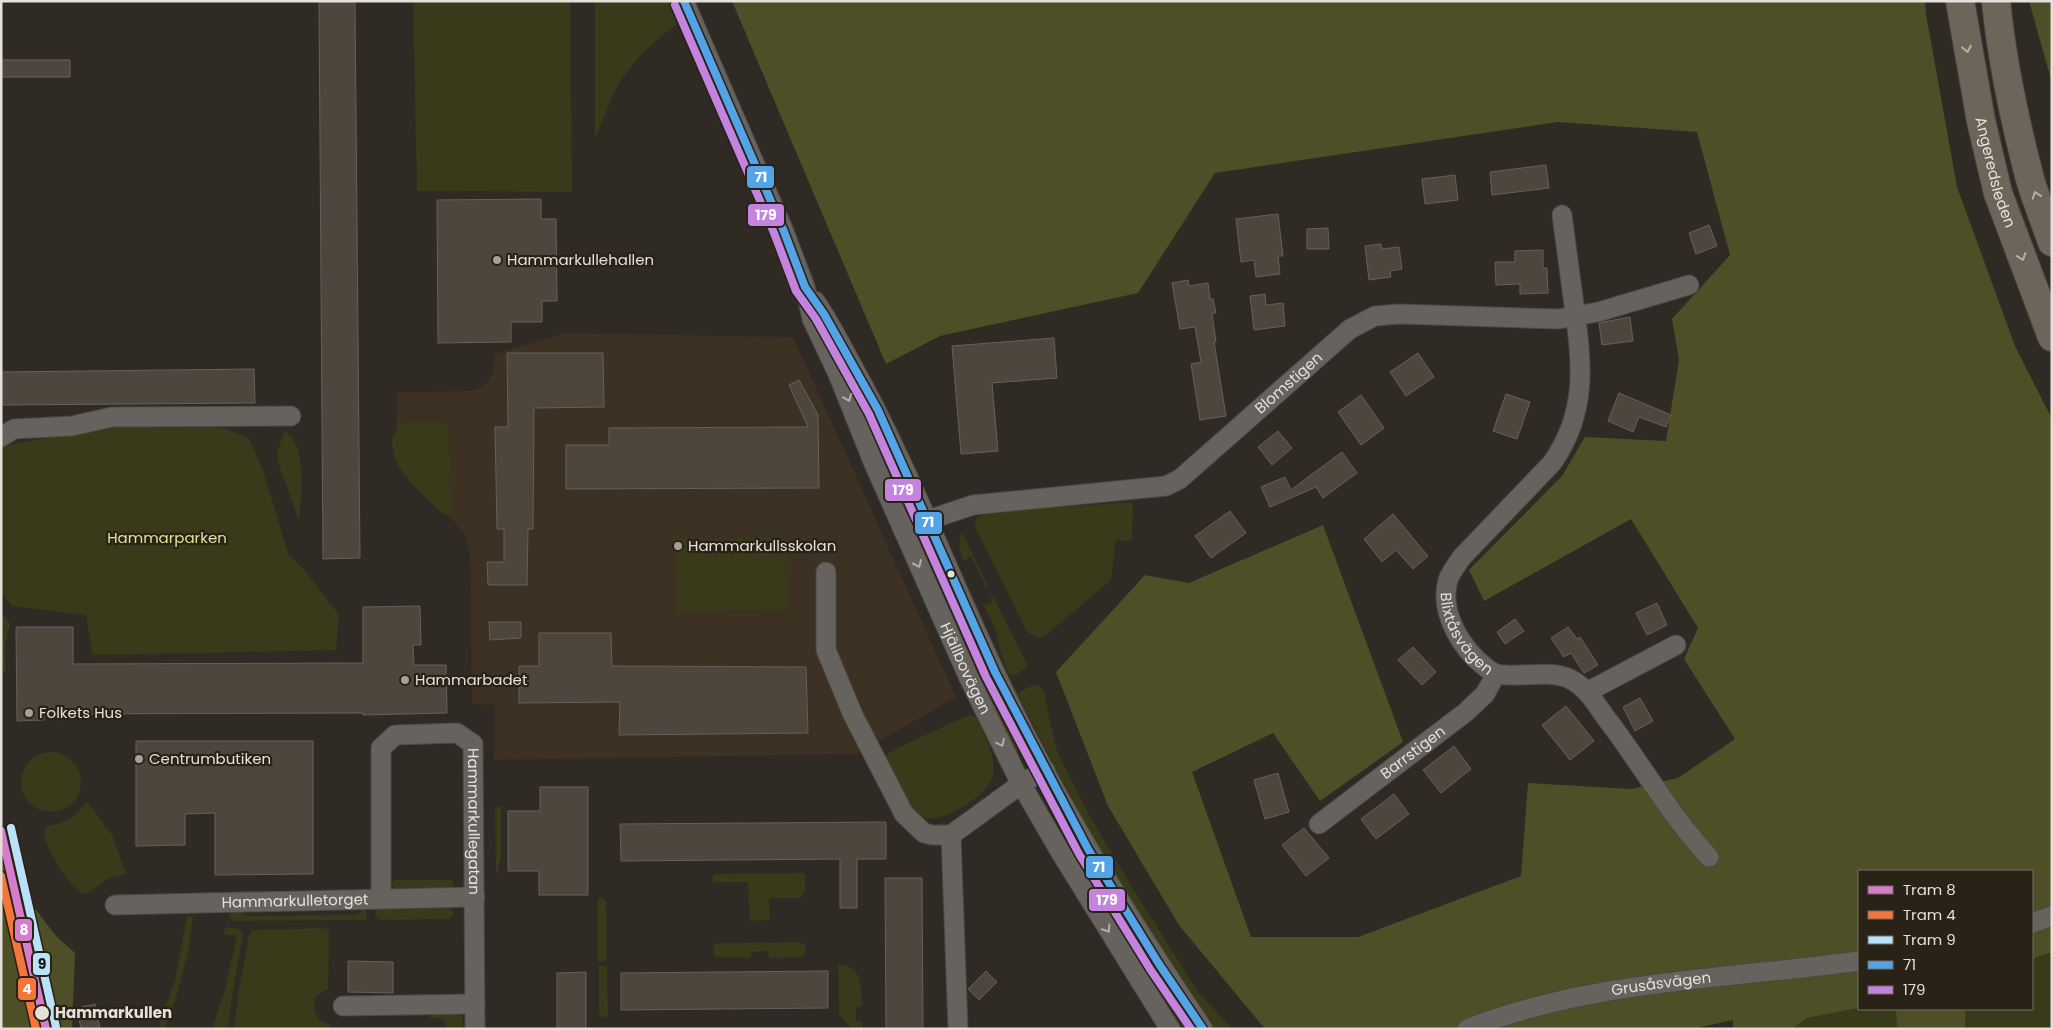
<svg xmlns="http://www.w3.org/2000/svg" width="2053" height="1030" font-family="Poppins,sans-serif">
<rect width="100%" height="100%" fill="#2f2a24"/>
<path fill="#3c3122" d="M565,333L793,337L956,697L857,754L494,760L495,705L472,704L470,555L466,537L396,447L397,392L469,391L476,390L487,382L493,372L495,354Z"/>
<path fill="#393a19" d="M413,1H570L572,192L417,191Z
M595,1H673L682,21C658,38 634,58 619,84C609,101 604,120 595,138Z
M402,423H438L443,424L448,429L451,510L448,514H443C424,494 386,468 393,436C394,432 400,427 402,423Z
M131,427H221L249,438L263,471L288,553L306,572L339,615L336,650L93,655L86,615L12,606L1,592V447L89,429Z
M285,430C308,448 301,495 299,521L278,462V449Z
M1133,502L1132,541L1116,540L1111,580L1045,636L1039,638L1027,632L975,527L976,518L984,515L1025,509Z
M962,532L988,586L986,587L971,556L964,561C958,551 958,542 962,532Z
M785,538L787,609L676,611L674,539Z
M923,539H928L1014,732L1018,743L1017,756L992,708L924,556Z
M990,597L994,598L1027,664L1026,668L1014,676L1009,674C1003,661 1000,650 997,636C995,626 988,615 984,605L992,602Z
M1,614L8,620L10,624L5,646L6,672H1Z
M1035,684L1042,688L1044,692L1057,752L1088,813L1130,884L1198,992L1233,1029H1215C1178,975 1142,922 1109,866C1076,810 1047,752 1018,695L1020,692Z
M969,715L976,717C984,734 997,757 993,776C989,793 952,817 935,818C926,819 920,817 913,811L885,756L895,749Z
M21 782a30 30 0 1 1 60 0a30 30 0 1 1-60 0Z
M87,801L112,835L126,874L107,879L90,892L82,894C68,884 44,848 44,830L48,826C66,822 77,817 87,801Z
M495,807H501V859L498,867V874L496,873Z
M1071,848L1114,909L1192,1029H1177L1067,850Z
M802,873L805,875V892L800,898H769L770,920L750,921L748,882H713V876L716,874Z
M394,880H451L454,885L453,889L399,890L393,887L392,883Z
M602,897L606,901L607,960L598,962V899Z
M366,908L367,919L365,920L233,921L229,916L230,912L241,911L247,916L357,915L363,909Z
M451,908L453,911V916L449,919L380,920L376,917L375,909Z
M187,916H193L188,953L177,994L165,1029H158L175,980Z
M226,927L239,929L243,934L232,997L228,1029H212L225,989L237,936L223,934Z
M321,928L327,929L329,932L328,989L316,996C311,1008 315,1022 330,1024V1029H234L239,989L249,936L253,930Z
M800,942L805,945L806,949L803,957L769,958L768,951L751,952V957H719L715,956L713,951L714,945L718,943Z
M2052,952V1029H1965V1009H2032V959Z
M838,965C863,964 861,988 862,1006L856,1007V1021H862V1029H852L839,1014Z
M599,966H607L608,1015L606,1018L600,1016L599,1012Z
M1859,1008L1896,1009L1897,1029H1792L1807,1018Z
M457,1011L463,1017V1029H445L444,1019L430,1018L431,1013Z"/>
<path fill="#4e4f26" d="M732,1H1925L1926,14L1957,187L2015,346L2052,419V952L2032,959V871H1859V1008L1807,1018L1792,1029H1733V1020L1692,1029H1265L1179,925L1108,806L1056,672L1145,575L1189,583L1323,525L1403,742L1320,801L1273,733L1192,772L1251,937H1358L1521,876L1528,783L1631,789L1678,778L1735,739L1684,659L1698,628L1631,519L1484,601L1469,570L1562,476L1585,437L1666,441L1679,360L1672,319L1730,255L1697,132L1558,122L1215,173L1138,293L940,336L886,364Z
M2029,1H2052V83Z
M1,848L22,851L30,902L56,936L75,953L72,1029H1Z
M1896,1009H1965V1029H1897Z"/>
<path fill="#4e463c" stroke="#64605b" d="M319,1H355L360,558L323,559Z
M1,60H70V77H1Z
M1546,165L1549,188L1492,195L1490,172Z
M1455,175L1458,200L1425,204L1422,179Z
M541,199V219H556L557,301H542V322H511V342L438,343L437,200Z
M1278,214L1283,256H1278L1280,274L1256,277L1254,260L1241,262L1236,219Z
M1709,225L1717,246L1696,254L1689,233Z
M1328,228L1329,249H1307V229Z
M1381,244L1382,249L1399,247L1402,269L1390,271L1391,277L1369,280L1365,246Z
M1543,250V268H1547L1548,293L1520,294V284L1496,285L1495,262H1515V251Z
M1188,280L1189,286L1208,283L1210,299H1213L1216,313H1212L1216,342H1214L1226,416L1200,420L1191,364L1201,362L1195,327L1180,329L1172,283Z
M1265,294L1266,305L1283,303L1285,326L1254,330L1250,296Z
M1630,317L1633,341L1602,345L1599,323Z
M1054,338L1057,378L992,383L998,451L961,454L952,346Z
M507,353H603L604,407L534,408L533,529H528L527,585H488L487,562H504V529H497L495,427H508Z
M1418,353L1434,377L1406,396L1390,372Z
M254,369L255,403L1,405V372Z
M799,380L818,415L819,488L566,489V445H609V428L808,427L789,385Z
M1619,393L1671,415L1666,427L1639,417L1633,432L1608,421Z
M1506,394L1530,402L1517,439L1493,431Z
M1361,395L1384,428L1361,445L1338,412Z
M1278,431L1292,448L1272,465L1258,447Z
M1342,452L1357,473L1323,498L1316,487L1270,507L1261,487L1285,477L1291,490Z
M1230,511L1246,533L1211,558L1195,536Z
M1393,514L1428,556L1413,569L1396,550L1382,562L1364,539Z
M1657,603L1667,625L1647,635L1636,613Z
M420,606L421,645H413L414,665H446L447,713L363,715V713L44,714V720L17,721L16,627H73V664L363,663V607Z
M1515,619L1524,631L1505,644L1497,632Z
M489,622H521V638L490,640Z
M1568,627L1577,639L1580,637L1598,665L1584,673L1571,653L1564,657L1551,638Z
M539,633H611L612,666L806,667L808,733L619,735L620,702L519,703V666H539Z
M1413,647L1436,672L1422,685L1398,660Z
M1640,698L1653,721L1635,731L1623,707Z
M1566,706L1594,741L1570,760L1542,725Z
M136,741H313V874L215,875V813L185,814V845L136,846Z
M1454,746L1471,769L1441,793L1423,770Z
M1278,773L1289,812L1265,819L1254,780Z
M540,787H588V895H539V871H508V811H540Z
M1394,794L1409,814L1376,839L1361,819Z
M886,822V859H857V908H840V859L621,861L620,824Z
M1304,828L1329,858L1306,876L1282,845Z
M885,878H922L923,1029H886Z
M348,961L393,962V993L348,992Z
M828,971V1008L621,1010V973Z
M986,971L997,982L979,1000L968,989Z
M586,972V1029H557V973Z
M95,1004L100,1029H81L77,1008Z"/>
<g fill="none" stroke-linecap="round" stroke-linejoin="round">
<defs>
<g id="minor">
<path id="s1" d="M684,1L783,229L805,287L812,319L838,374L874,464L968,676L1021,784L1061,853L1170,1029"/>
<path id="s2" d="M1562,215C1566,245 1570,275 1574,305C1582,363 1588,412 1552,463L1462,557C1457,564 1451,572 1448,580C1440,608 1456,639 1476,659C1482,664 1489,672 1497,674C1529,680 1560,662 1587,692C1595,701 1602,713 1610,723C1643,767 1671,816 1709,857"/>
<path d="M815,301C829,321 840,343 852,365C907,463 946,569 994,670C1052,796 1126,914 1203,1029"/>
<path d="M1,437L14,429L72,426L112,417L291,416"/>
<path id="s3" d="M903,530L928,520L973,505L1166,486L1180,479L1350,329L1375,316L1399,314L1559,319L1598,312L1689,285"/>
<path d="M826,572V650L853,715L904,814L924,833L932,835H951"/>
<path d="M1587,692L1676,645"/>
<path id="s4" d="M1319,824L1466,712L1485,694L1496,674"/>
<path d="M951,835L958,1029"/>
<path d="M951,835L1021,784L1045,770"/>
<path id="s5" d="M381,899V748L395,735L457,733L473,744L475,1029"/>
<path id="s6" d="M115,905L475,897"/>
<path d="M2032,923L2052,916"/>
<path d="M343,1006L475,1004"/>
<path id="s7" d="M1467,1029C1591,980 1728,979 1859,961"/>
</g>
<g id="highway">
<path id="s8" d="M1960,1L1981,121L1998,193L2052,337"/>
<path d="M1996,1C2002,61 2015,122 2030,179C2036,200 2045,221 2052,242"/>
</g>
</defs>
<use href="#minor" stroke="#4c4843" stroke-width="21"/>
<use href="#highway" stroke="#4c4843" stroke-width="30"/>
<use href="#minor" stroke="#66635f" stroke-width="19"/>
<use href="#highway" stroke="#6c655a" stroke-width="28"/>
<defs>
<path id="bus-1" d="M684,1L783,229L805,287L824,314L878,410L995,672L1088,849L1159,964L1203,1029"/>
<path id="bus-2" d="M675,5L774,233L796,291L816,319L869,414L986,677L1079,854L1150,969L1191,1029"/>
</defs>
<use href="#bus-1" stroke="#292217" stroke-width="11"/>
<use href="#bus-2" stroke="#292217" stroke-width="11"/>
<use href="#bus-1" stroke="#53a3e8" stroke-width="8"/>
<use href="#bus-2" stroke="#c483df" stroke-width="8"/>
<defs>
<path id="tram-1" d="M1,831L46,1029"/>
<path id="tram-2" d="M1,876L36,1029"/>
<path id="tram-3" d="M11,828L56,1027"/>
</defs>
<use href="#tram-1" stroke="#292217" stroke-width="11"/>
<use href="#tram-2" stroke="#292217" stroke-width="11"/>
<use href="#tram-3" stroke="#292217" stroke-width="11"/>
<use href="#tram-1" stroke="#d57dca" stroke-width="8"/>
<use href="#tram-2" stroke="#f5763a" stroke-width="8"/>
<use href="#tram-3" stroke="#b9e2f8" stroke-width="8"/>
</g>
<defs><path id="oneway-chevron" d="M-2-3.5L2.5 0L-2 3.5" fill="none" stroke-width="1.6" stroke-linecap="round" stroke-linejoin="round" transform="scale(1.25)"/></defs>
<g stroke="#b5afa6">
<use href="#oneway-chevron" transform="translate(1967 49) rotate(79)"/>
<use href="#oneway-chevron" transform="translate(2036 195) rotate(-109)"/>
<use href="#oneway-chevron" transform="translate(2022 257) rotate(70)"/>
</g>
<g stroke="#b2aea8">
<use href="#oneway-chevron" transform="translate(848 398) rotate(68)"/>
<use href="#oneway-chevron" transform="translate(918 564) rotate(66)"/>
<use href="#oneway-chevron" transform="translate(1001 743) rotate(64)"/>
<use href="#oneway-chevron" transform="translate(1107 929) rotate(58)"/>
</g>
<g fill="#a5a09a" stroke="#292217" stroke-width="2">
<circle cx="497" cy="260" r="5"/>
<circle cx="678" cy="546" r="5"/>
<circle cx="405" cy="680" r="5"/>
<circle cx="29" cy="713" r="5"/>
<circle cx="139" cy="759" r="5"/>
</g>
<g fill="#e5e0d9" stroke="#292217" stroke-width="2">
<circle cx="951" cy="574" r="4.5"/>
<circle cx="42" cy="1013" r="8"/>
</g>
<g text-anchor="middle" stroke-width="4.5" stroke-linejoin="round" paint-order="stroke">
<g font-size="15" fill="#e5e0d9" stroke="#292217">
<text dy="5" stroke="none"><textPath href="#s8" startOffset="175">Angeredsleden</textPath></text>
<text dy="5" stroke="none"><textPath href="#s3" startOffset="429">Blomstigen</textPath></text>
<text dy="5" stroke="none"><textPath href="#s2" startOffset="472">Blixtåsvägen</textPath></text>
<text dy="5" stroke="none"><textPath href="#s1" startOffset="725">Hjällbovägen</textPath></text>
<text dy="5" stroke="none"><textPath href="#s4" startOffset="118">Barrstigen</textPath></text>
<text dy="5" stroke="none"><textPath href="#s5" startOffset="329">Hammarkullegatan</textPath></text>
<text dy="5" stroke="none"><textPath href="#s6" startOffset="180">Hammarkulletorget</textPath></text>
<text dy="5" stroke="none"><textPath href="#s7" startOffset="200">Grusåsvägen</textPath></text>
</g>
<g font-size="15" fill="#e5e0d9" stroke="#292217" text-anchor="start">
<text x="507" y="265">Hammarkullehallen</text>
<text x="688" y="551">Hammarkullsskolan</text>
<text x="415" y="685">Hammarbadet</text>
<text x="39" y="718">Folkets Hus</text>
<text x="149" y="764">Centrumbutiken</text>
</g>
<g font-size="15" fill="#dfe498" stroke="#292217">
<text x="167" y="543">Hammarparken</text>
</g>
<g font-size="15" font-weight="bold" fill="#e5e0d9" stroke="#292217" text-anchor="start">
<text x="55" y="1018">Hammarkullen</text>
</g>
</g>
<g stroke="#292217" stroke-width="2">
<rect x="746" y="165" width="29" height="24" rx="5" fill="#53a3e8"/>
<rect x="747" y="203" width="38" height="24" rx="5" fill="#c483df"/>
<rect x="884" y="478" width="38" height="24" rx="5" fill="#c483df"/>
<rect x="914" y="511" width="29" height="24" rx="5" fill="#53a3e8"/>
<rect x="1085" y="855" width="29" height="24" rx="5" fill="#53a3e8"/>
<rect x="1088" y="888" width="38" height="24" rx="5" fill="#c483df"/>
<rect x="14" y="918" width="19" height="24" rx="5" fill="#d57dca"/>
<rect x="32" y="952" width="19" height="24" rx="5" fill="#b9e2f8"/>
<rect x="17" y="977" width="20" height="24" rx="5" fill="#f5763a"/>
</g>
<g font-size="14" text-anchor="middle" font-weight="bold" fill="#fff">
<text x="761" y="182">71</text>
<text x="766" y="220">179</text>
<text x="903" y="495">179</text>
<text x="928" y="527">71</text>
<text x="1099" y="872">71</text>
<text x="1107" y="905">179</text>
<text x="24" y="935">8</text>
<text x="27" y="994">4</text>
</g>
<g font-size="14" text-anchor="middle" font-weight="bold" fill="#111">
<text x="42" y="969">9</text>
</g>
<rect width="2053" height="1030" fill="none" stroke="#e5e0d9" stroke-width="5"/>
<rect x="1858" y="870" width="175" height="140" fill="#292217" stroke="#746e65"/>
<rect x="1868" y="886" width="25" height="8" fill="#d57dca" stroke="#746e65"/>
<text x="1903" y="895" font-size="15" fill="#e5e0d9">Tram 8</text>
<rect x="1868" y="911" width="25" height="8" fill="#f5763a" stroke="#746e65"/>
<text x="1903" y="920" font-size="15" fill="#e5e0d9">Tram 4</text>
<rect x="1868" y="936" width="25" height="8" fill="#b9e2f8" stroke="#746e65"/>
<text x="1903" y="945" font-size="15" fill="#e5e0d9">Tram 9</text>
<rect x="1868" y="961" width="25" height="8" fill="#53a3e8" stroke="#746e65"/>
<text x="1903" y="970" font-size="15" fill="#e5e0d9">71</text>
<rect x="1868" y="986" width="25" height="8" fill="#c483df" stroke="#746e65"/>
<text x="1903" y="995" font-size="15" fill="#e5e0d9">179</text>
</svg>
